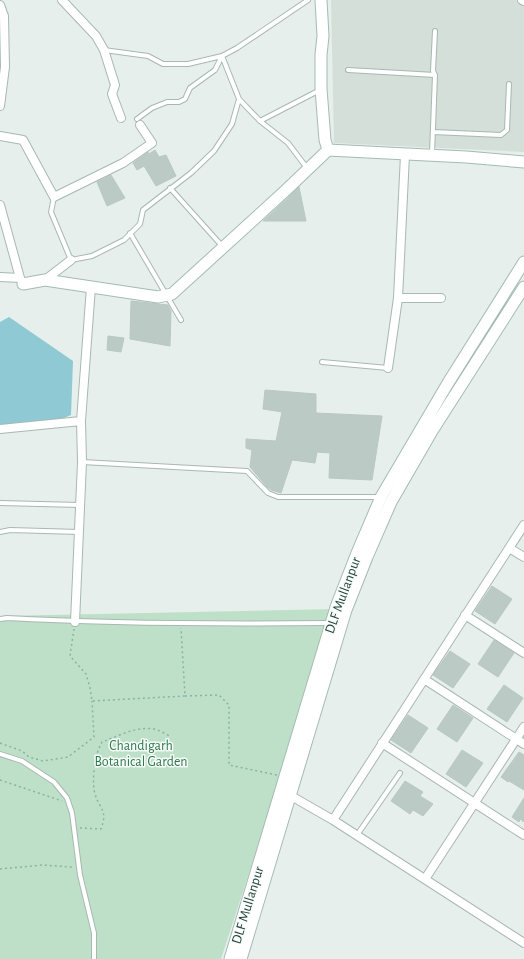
<svg xmlns="http://www.w3.org/2000/svg" width="524" height="959" font-family="'Alegreya Sans',sans-serif">
<rect width="100%" height="100%" fill="#e6efeb"/>
<path fill="#d4dfda" d="M331,0H519L524,3V152L334,143Z"/>
<path fill="#bfe0c8" d="M335,609L221,959H0V616Z"/>
<path fill="#8ec9d4" d="M9,317L73,361L71,415L45,426L0,424V322Z"/>
<path fill="#bbcac4" stroke="#b8c9c2" d="M155,150L159,157L166,155L176,176L156,186L144,166L137,170L133,163L148,152L149,154Z
M111,175L125,198L107,206L97,182Z
M299,187L306,221H263L290,196Z
M131,301L168,305L171,311L170,346L130,339Z
M108,336L124,338L121,352L107,350Z
M265,390L316,394V413L382,416L372,480L329,478L330,453L317,452L315,463L292,460L281,493L271,490L267,487L250,467L252,450L246,448V439L276,441L282,412L263,409Z
M492,586L512,599L495,624L475,611Z
M494,640L514,653L498,677L478,664Z
M450,651L470,664L453,688L433,675Z
M504,685L523,698L507,722L487,709Z
M453,705L473,718L457,742L437,729Z
M408,715L428,728L411,753L391,740Z
M462,750L483,763L466,787L446,774Z
M519,752L524,755V790L509,781L508,782L501,777Z
M405,781L423,792L420,796L433,804L423,816L413,810L410,814L391,801Z
M524,798V822L520,819L519,822L512,817Z"/>
<g fill="none" stroke-linecap="round" stroke-linejoin="round">
<defs>
<path id="lane" d="M104,50L148,56L163,64H188L222,56L237,48L308,0
M348,70L435,75
M239,99L260,121L288,143L307,168
M137,119L152,108L167,102H179L185,99L190,88L215,70L222,56
M260,121L320,90
M433,132L501,135L507,130L509,84
M432,154L435,75L433,71L435,31
M170,188L223,247
M54,197L51,212L71,260L92,256L124,240L140,224L143,210L191,173L214,151L232,124L239,99L222,56
M130,233L181,320
M322,362L388,368
M82,462L247,471L268,493L278,497H379
M0,503L80,505
M0,532L10,530L79,532
M0,619L7,618C114,624 221,624 329,623
M0,754L22,761L54,782L67,798L72,813L80,875L94,933V959
M357,835L400,773"/>
<path id="street" d="M62,0L96,36L104,50L115,85L112,94L121,118
M522,0L524,1
M0,5L4,16L5,67L0,106
M0,136L23,140L54,197L123,163L152,143L140,125
M0,205L20,278L23,284
M0,277L20,278
M45,280L71,260
M398,298H441
M388,368L398,298L405,155
M0,429L81,421
M509,548L524,557
M465,615L524,653
M75,622L82,462L81,421L91,287
M424,679L524,744
M382,743L524,835
M286,793L333,820L524,943
M333,820L524,525
M425,879L524,727"/>
<path id="secondary" d="M321,0L323,36L321,55V89L325,140L328,150
M23,284L45,280L158,297L172,294L285,191L328,150L466,157L524,162
M230,959L336,607L357,553L381,497L448,383L524,262
M241,959L346,610L367,557L391,502L432,431L524,287"/>
</defs>
<use href="#lane" stroke="#a8b8b2" stroke-width="6"/>
<use href="#street" stroke="#a8b8b2" stroke-width="10"/>
<use href="#secondary" stroke="#a4bbb3" stroke-width="13"/>
<path stroke="#86b3a5" stroke-width="1.5" stroke-dasharray="2 3" stroke-linecap="butt" d="M74,629L70,656L86,674L90,688L92,701L185,696L181,628
M185,696L219,695L229,705V765L277,775
M0,743L22,751L29,757L43,761L68,757L94,737L92,701
M0,780L62,801
M80,828L101,829C108,810 100,810 95,794C92,785 94,763 97,754C98,750 100,746 102,742C118,736 136,726 154,729C159,730 166,734 171,737
M0,869L43,865L71,867L73,865"/>
<use href="#lane" stroke="#fff" stroke-width="4"/>
<use href="#street" stroke="#fff" stroke-width="8"/>
<use href="#secondary" stroke="#fff" stroke-width="11"/>
</g>
<g text-anchor="middle" stroke-width="3" stroke-linejoin="round" paint-order="stroke">
<g font-size="14" fill="#24423a" stroke="#f7fbf9">
<text transform="translate(342 595) rotate(-70)" y="5">DLF Mullanpur</text>
<text transform="translate(247 905) rotate(-73)" y="5">DLF Mullanpur</text>
</g>
<g font-size="14" fill="#2d7a4b" stroke="#f7fbf9">
<text x="141" y="750">Chandigarh<tspan x="141" dy="16">Botanical Garden</tspan></text>
</g>
</g>
</svg>
